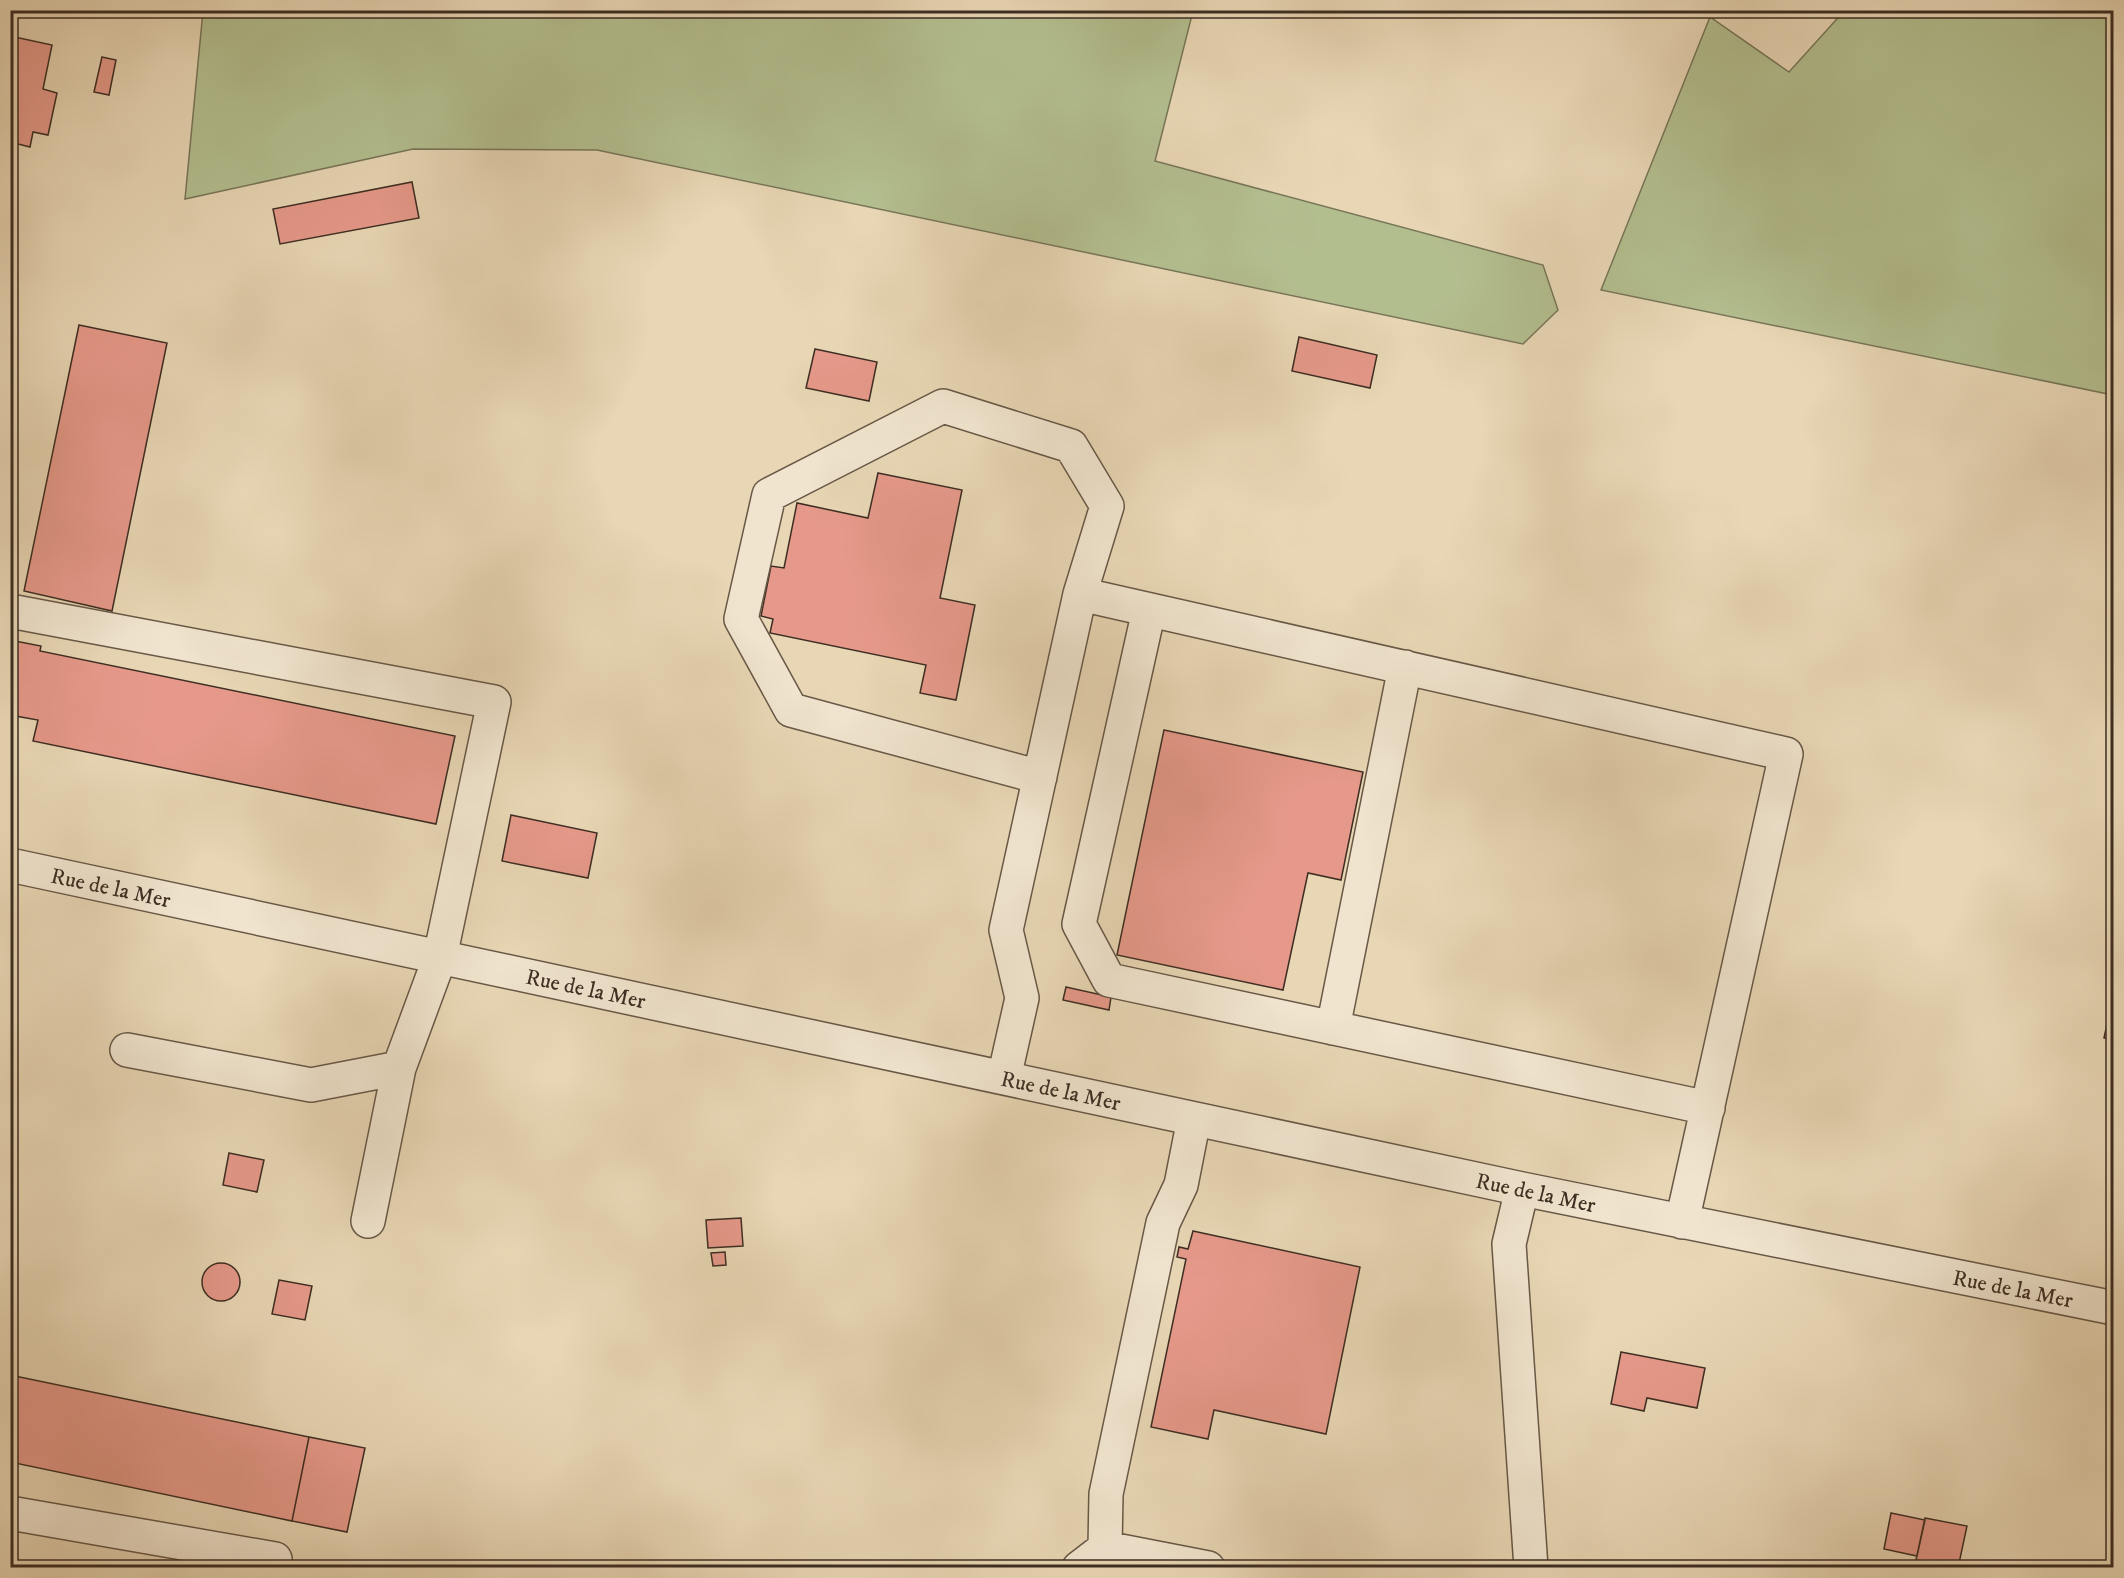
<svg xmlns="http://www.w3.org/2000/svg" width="2124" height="1578" font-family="'IM FELL DW Pica',serif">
<rect width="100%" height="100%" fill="#e8d6b4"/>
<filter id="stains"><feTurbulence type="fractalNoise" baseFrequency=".00333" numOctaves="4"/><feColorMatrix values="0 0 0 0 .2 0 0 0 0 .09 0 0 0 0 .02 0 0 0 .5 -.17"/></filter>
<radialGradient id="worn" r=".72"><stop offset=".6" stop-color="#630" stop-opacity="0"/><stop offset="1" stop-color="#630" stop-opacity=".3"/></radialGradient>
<path fill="#b3be8f" stroke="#787659" stroke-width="1.5" d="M1845,10L2113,11V395L1601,290L1710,17L1789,72Z
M916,11L930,14L932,10L1193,11L1155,161L1543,265L1558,310L1523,344L597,150L413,149L185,199L203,11Z"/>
<path fill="#e6998a" stroke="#3d2e23" stroke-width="1.5" d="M10,36L52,45L43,89L57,93L48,135L33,132L30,147L10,142Z
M102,57L116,60L109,95L94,92Z
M412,182L419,218L280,244L273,209Z
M79,325L167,343L112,611L24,591Z
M1299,337L1377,355L1370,388L1292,371Z
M815,349L877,362L869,401L806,388Z
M878,473L962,490L940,598L975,605L956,700L920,693L926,665L770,633L773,619L761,616L771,566L784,568L797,503L868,518Z
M10,640L41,646L40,651L455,736L436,824L33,741L38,720L10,715Z
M1164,730L1363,772L1341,880L1308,873L1283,990L1117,955Z
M511,815L597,833L588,878L502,861Z
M1066,987L1111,997L1109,1010L1063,1000Z
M2111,1006H2114V1040L2104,1038Z
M229,1153L264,1160L257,1192L223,1185Z
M741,1218L743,1246L708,1248L706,1220Z
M1193,1231L1360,1267L1326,1434L1214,1410L1208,1439L1151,1427L1186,1259L1177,1257L1179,1247L1188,1249Z
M725,1252L726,1265L713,1266L711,1253Z
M202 1282a19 19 0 1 1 38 0a19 19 0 1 1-38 0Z
M279,1280L312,1286L305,1320L272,1314Z
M1621,1352L1705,1368L1697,1408L1647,1398L1644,1411L1611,1404Z
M10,1375L309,1437L292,1521L10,1462Z
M309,1437L365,1448L347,1532L292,1521Z
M1891,1513L1925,1520L1917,1556L1884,1549Z
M1925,1518L1967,1526L1958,1568L1916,1560Z"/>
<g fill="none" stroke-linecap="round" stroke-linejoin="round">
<defs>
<path id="minor" d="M1149,610L1079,924L1109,980L1708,1108
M10,611L494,702L440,957L399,1068L368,1221
M1040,777L791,710L741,619L769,495L943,406L1071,446L1107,506L1080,594
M10,865L1522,1189L2114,1308
M1333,1028L1405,667
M127,1050L311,1085L399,1068
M1004,1078L1022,998L1006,930L1080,594L1786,754L1682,1222
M1522,1189L1509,1244L1531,1568
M10,1513L275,1559
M1105,1548L1106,1494L1163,1223L1181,1185L1194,1119
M1079,1568L1105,1548L1208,1568"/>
</defs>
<use href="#minor" stroke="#685847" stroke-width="36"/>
<use href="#minor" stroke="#f0e4ce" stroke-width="33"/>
</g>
<g text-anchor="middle" stroke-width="4.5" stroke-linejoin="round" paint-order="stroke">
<g font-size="22" fill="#3d2e23" stroke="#f0e4ce">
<text transform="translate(111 887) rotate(12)" y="8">Rue de la Mer</text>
<text transform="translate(586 988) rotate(12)" y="8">Rue de la Mer</text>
<text transform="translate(1061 1090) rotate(12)" y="8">Rue de la Mer</text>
<text transform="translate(1536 1192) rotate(12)" y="8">Rue de la Mer</text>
<text transform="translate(2013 1288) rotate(11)" y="8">Rue de la Mer</text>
</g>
</g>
<rect width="2124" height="1578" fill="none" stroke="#e8d6b4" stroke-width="36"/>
<rect x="12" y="12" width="2100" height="1554" fill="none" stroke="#3d2e23" stroke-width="3"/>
<rect x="18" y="18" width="2088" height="1542" fill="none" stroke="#3d2e23" stroke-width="1.5"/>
<rect width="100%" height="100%" filter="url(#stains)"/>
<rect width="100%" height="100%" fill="url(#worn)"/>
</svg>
